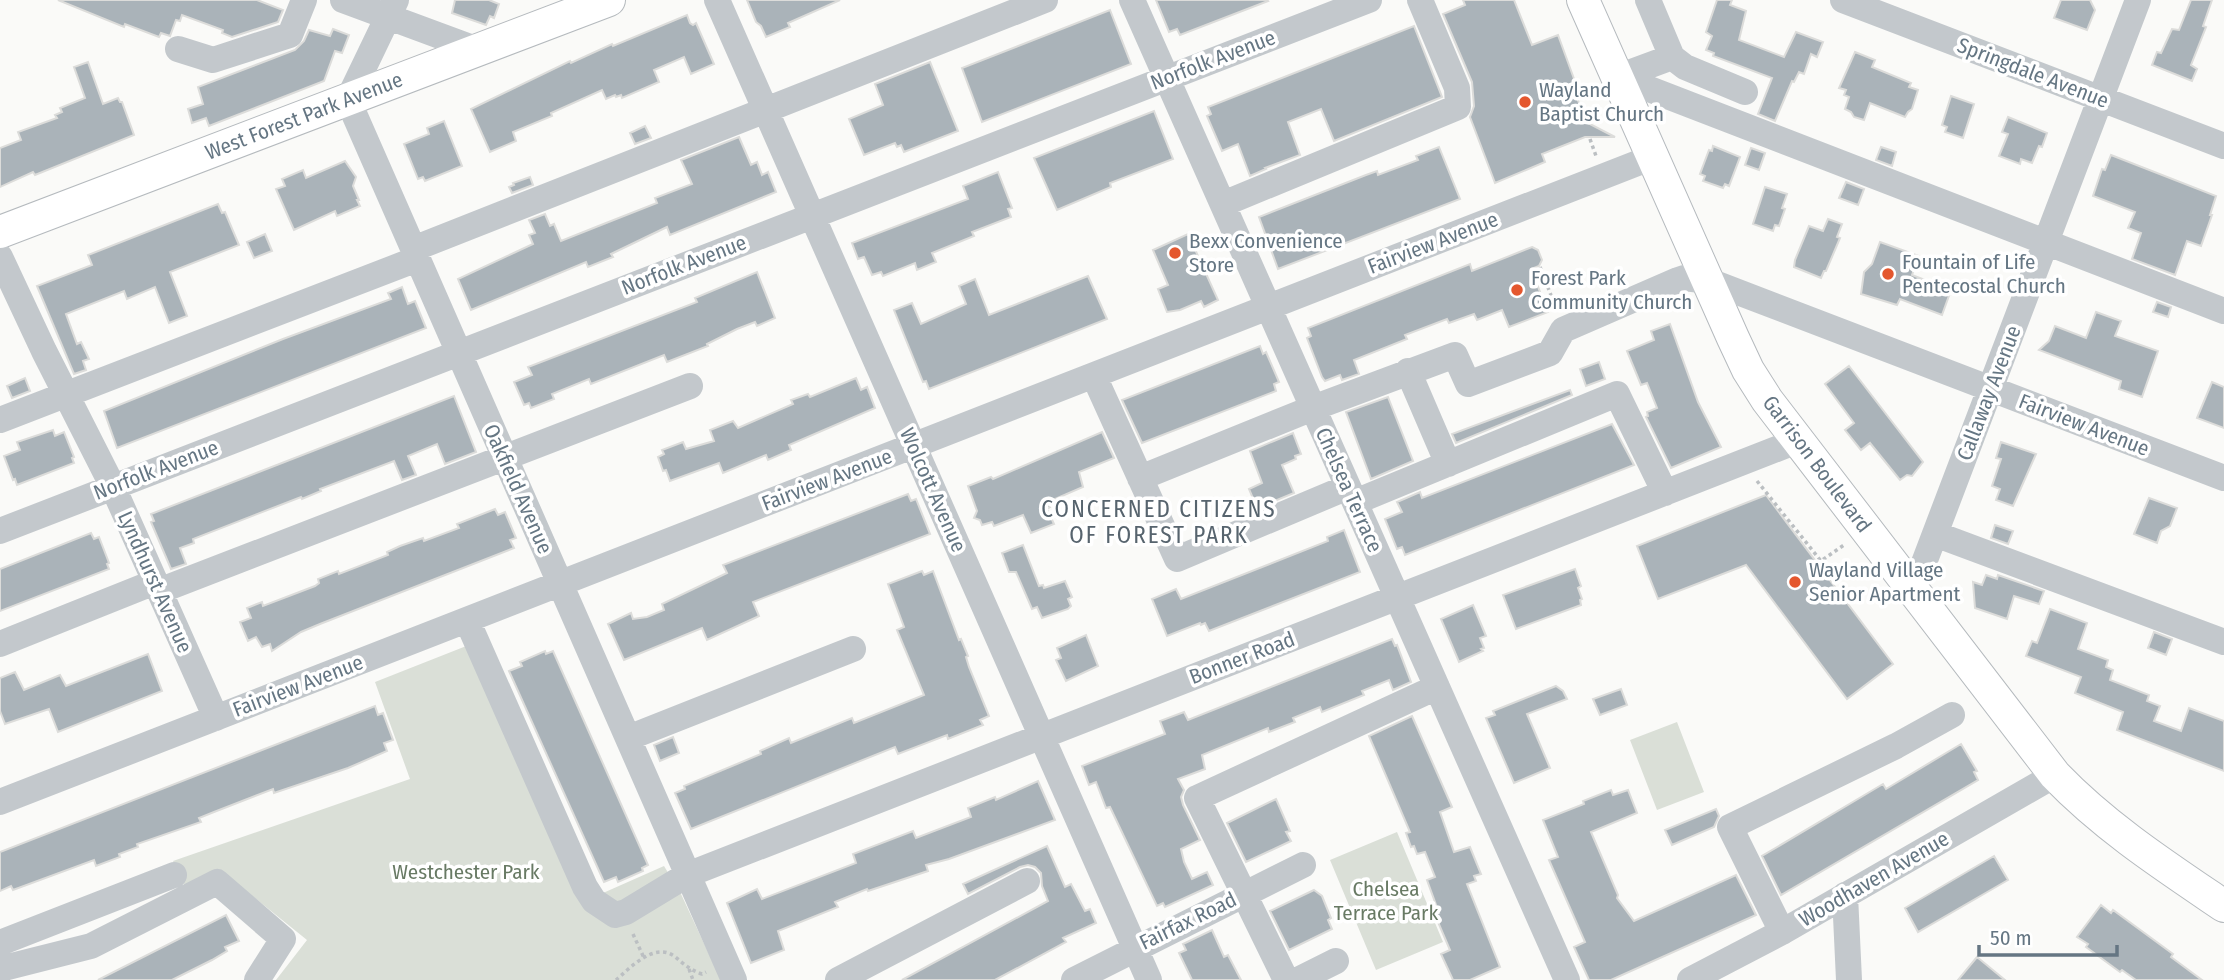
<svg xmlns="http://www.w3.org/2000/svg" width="2224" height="980" font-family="'Fira Sans Condensed',sans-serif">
<rect width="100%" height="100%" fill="#fafaf8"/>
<path fill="#dadfd7" d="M484,639L594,897L664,866L681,894L721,980H276L307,940L225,874L185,886L173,861L410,779L375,682Z
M1677,722L1704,792L1657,810L1630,740Z
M1397,832L1443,942L1376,970L1330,860Z"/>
<path fill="#aab3b9" stroke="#dcdcda" stroke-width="2" d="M58,0H257L283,10L278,22L232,37L222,33L223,30L182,15L180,21L176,20L170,36L161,33L159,37L125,24L124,27Z
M455,0H489L499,4L494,18L490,16L486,25L452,13Z
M747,0H840L788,23L790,27L766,37L761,26L756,22Z
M1156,0H1267L1268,1L1180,35L1177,29L1169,32Z
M1463,0H1514L1532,45L1558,35L1577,87L1576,95L1586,122L1615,137H1585L1542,154L1545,162L1495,183L1470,117L1474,106L1472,82L1443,14L1465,5Z
M1717,0H1732L1730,5L1746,11L1739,40L1784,57L1796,32L1823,42L1817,57L1811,54L1804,74L1799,72L1794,82L1792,81L1775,121L1758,114L1772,78L1713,56L1714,53L1706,50L1712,36L1706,32Z
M2061,0H2090L2095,10L2087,30L2054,18Z
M2191,0H2212L2203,26L2206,27L2191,65L2197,69L2192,81L2152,65L2157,52L2161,53L2172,29L2179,30Z
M1110,10L1131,64L982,122L962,68Z
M687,15L690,23L693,25L696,23L714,64L691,74L684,57L654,70L659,82L622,98L621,95L616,97L615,95L606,99L602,90L551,113L552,116L513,132L516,141L490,152L471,109L570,61L571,63L612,44L613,46Z
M1414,26L1442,97L1334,141L1321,109L1288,122L1300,155L1265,168L1266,169L1250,176L1238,144L1222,151L1207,116L1211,114L1208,107Z
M333,29L349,35L342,53L335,51L324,81L209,126L206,118L192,123L188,109L203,104L198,87L295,50L304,41L309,30L330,36Z
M1855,52L1875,60L1872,67L1911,83L1909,87L1918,90L1912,109L1908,112L1905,117L1870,103L1864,120L1854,117L1851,112L1845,109L1849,97L1844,95L1846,90L1839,88Z
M88,62L103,104L118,98L120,102H122L134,135L35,175L33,172L0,187V148L21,140L18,132L57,118L55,115L62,112L60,108L85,98L74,67Z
M930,62L958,131L904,152L901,145L897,147L895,143L864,155L849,119L883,105L875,84Z
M1951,96L1974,104L1963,138L1945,132L1947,127L1942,125Z
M1154,111L1173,159L1110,183L1111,187L1057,210L1034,158Z
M2008,117L2047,133L2042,147L2039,146L2032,163L2021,159L2020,164L1999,156L2008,134L2002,132Z
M444,121L462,166L425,181L423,177L418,179L404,144L429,134L427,128Z
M645,126L651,138L635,144L630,133Z
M739,137L751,165L757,162L762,175L768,172L776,192L670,235L667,227L611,254L613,257L588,267L586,262L471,310L458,279L533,244L529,235L535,233L529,220L545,214L550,226L554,224L561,241L601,225L657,203L655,198L692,184L681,160Z
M1713,146L1740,157L1729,186L1725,184L1723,188L1703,181L1705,176L1700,174L1709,150L1712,151Z
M1439,147L1460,199L1278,269L1259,217L1366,175L1377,171L1378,175L1418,160L1416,156Z
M1881,147L1896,152L1892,166L1876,160Z
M1751,148L1765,153L1759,170L1745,165Z
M2111,155L2216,196L2210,215H2212L2201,246L2187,241L2175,275L2132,259L2141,233L2128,228L2135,212L2093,196L2102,169L2105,170Z
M345,161L356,177L353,186L359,200H357L360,206L337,216L335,211L294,230L276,189L285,186L282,179L303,170L306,178Z
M998,172L1012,208L1008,209L1011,217L972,232L974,236L932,253L936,262L917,270L915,263L883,276L881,272L872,275L864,257L858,259L852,243L968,199L963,186Z
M530,177L533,185L512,193L509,187L514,185L513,183Z
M1846,182L1864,189L1858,205L1839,198Z
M1765,187L1787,194L1782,208L1785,209L1779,226L1775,225L1773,231L1753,224Z
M218,204L222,213L225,212L239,245L170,272L187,316L169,323L155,287L127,299L124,291L66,314L77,344L81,342L89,359L83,361L86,370L74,374L37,286L92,265L88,255Z
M1828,219L1842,224L1837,237L1840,238L1826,271H1824L1821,278L1794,267L1795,260L1809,226L1823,231Z
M265,234L272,251L254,258L247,242Z
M1188,234L1218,300L1204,307L1201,301L1180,310L1167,312L1158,289L1168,285L1153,250Z
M1880,242L1919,256L1912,275L1951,290L1942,315L1900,299L1897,305L1861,294L1864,272L1872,264Z
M1532,247L1538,250L1542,260L1539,266L1531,269L1548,312L1509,327L1502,310L1477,320L1474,314L1449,323L1447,319L1405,335L1407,339L1354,360L1359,374L1342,380L1340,375L1325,381L1322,377L1307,338L1311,336L1308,328L1470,264L1472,271Z
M757,272L775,318L757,326L755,322L737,329L707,344L708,346L667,362L664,355L591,384L589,379L552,394L554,399L531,408L529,403L524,405L514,382L532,375L528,367L697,302L695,298Z
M1088,276L1107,319L929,389L926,381L923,382L894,310L912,303L921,324L966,304L959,286L975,279L989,315Z
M402,287L408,304L415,301L426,328L117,448L104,411L283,339L391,299L388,293Z
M2157,302L2171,307L2168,317L2153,312Z
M2096,312L2121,321L2115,336L2158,351L2142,397L2119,389L2121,381L2039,350L2049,341L2055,326L2086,338Z
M1670,324L1698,402L1721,447L1671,468L1646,417L1648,416L1647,412L1657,408L1647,383L1641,385L1627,351L1654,340L1651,331Z
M1260,346L1263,354L1266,352L1279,382L1274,384L1276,391L1142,443L1122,400Z
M1599,362L1605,379L1586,386L1580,369Z
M1849,366L1923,462L1912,476L1907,475L1900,480L1870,443L1861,450L1845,430L1854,423L1825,384Z
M25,378L30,391L12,398L7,386Z
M856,378L861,390L867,387L875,408L789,445L791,450L768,460L766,455L723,473L719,463L670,481L666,470L663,471L658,457L664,454L662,450L683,442L686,449L714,441L710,430L733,421L738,428L793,404L791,400L808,394L810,397Z
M2212,382L2224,387V428L2197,418Z
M1570,390L1572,395L1456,443L1452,434Z
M454,396L476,452L445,464L437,444L408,456L416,475L402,480L394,461L320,489L321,491L302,499L301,497L193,539L194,543L180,548L186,564L171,569L151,522L154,521L151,514Z
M1388,397L1413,461L1371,479L1346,412Z
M1612,424L1634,465L1405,555L1402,547L1397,549L1385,519L1402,512L1397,502L1420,492L1422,498Z
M53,430L55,436L64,432L74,457L72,458L74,463L17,485L15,479L13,480L4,456L20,450L17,442Z
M1102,432L1114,458L1079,472L1083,487L1048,502L1050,507L1047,509L1054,524L1031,533L1023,515L994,526L992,522L982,525L980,520L974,518L977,511L968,486L991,477L993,479Z
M1293,433L1301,454L1295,456L1296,459L1282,465L1294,493L1257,508L1249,489L1262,483L1250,451Z
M2001,442L2036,454L2013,506L1996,500L2000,489L1992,486L2001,459L1996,458Z
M908,494L911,501L916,499L930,534L753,602L759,616L757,617L707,640L702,628L624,660L608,624L631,613L633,619L647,617L664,610L662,604L727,573L723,565Z
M1766,495L1893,664L1847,699L1746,565L1658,599L1637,546Z
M2149,498L2177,508L2170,526L2161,531L2157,543L2134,534Z
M495,509L498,515L505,512L516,538L510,540L514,548L320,624L301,632L272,651L270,644L262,647L256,637L248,641L240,622L251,618L247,608L262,602L263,606L315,586L319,583L318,579L338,571L339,574L388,555L387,552L400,546L423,538L424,541L459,528L457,524Z
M1995,525L2013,531L2008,544L1991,538Z
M1344,530L1360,572L1209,631L1205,623L1201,625L1200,623L1167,636L1152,599L1176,589L1181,599L1328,541L1327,537Z
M91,533L94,539L99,537L109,563L107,564L109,569L0,611V569Z
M1023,545L1039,586L1043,585L1044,588L1065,581L1072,597L1068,599L1071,606L1068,609L1042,618L1037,607L1032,609L1016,572H1009L1002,553Z
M1575,569L1581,586L1578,588L1582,599L1580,600L1581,605L1516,629L1503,595Z
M922,571L924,575L933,571L959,640L961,639L968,656L966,657L969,667L989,716L980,720L983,725L948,739L947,735L898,754L895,747L691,829L675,793L685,789L684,786L761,754L760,751L789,738L791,743L852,718L854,723L924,695L897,630L904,627L888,584Z
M1986,575L1997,579L1998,575L2044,591L2039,604L2014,596L2007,619L1975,608L1973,582L1982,585Z
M1473,605L1486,636L1480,638L1484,648L1481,649L1483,651L1459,662L1441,619Z
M2050,609L2087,623L2078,649L2108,660L2106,667L2113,670L2110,680L2149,695L2147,701L2160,706L2154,721L2181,731L2189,708L2224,721V771L2117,730L2123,712L2075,693L2081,677L2026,656L2032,641L2037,643Z
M2154,632L2172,639L2166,655L2148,648Z
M1086,635L1098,666L1066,681L1056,660L1061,658L1057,648Z
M1392,639L1395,646L1397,645L1411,682L1393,690L1389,680L1362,691L1364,695L1322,712L1320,707L1293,718L1295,722L1269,732L1268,728L1202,755L1205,769L1178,779L1184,790L1181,797L1183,805L1200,840L1181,849L1184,862L1192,879L1207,872L1213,885L1165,907L1163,903L1157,906L1110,807L1106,808L1096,782L1089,785L1082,766L1165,734L1160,721L1184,712L1188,720Z
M545,651L546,654L553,651L648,865L642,868L643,871L618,882L616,877L604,882L509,671L522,666L520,662Z
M148,654L162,691L58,732L49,709L5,724L0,711V678L15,672L24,690L60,675L66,686Z
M1556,686L1563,691L1567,699L1527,714L1550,768L1514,783L1486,718L1495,715L1493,711Z
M1621,689L1627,705L1600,715L1593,699Z
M375,706L378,715L383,713L393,740L384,743L387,751L348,768L274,793L273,789L214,812L199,818L201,822L137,844L138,847L119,854L120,857L96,866L94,860L13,890L11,886L0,891V852Z
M1412,716L1452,807L1440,812L1454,852L1470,847L1481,874L1474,876L1476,881L1467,884L1500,967L1470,980H1453L1441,954L1450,950L1435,915L1439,913L1427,880L1435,877L1425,852L1417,854L1414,846L1411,847L1406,833L1410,832L1369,736Z
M673,737L679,753L660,761L654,745Z
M1961,744L1977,771L1974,772L1978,780L1781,895L1762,856L1883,784L1886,789Z
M1038,781L1055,820L949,859L926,865L928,871L868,891L867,889L835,902L838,907L778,931L784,950L751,963L727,903L757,889L762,899L856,863L853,854L913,831L916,838L971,817L968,808L995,797L996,800Z
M1611,790L1613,795L1628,790L1637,813L1591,832L1618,895L1617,898L1634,921L1736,875L1756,915L1611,980H1589L1574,947L1585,942L1549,860L1558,857L1543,820L1584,804L1583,801Z
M1276,799L1290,831L1286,832L1291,841L1246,862L1227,823Z
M1716,809L1719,816L1714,827L1672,845L1665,830Z
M1047,846L1065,887L1071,884L1085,911L1090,909L1096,923L1063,938L1066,942L995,980H902L1048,901L1042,886L1041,873L1035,867L1028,865L1020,867L968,894L963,884Z
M1994,856L2008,880L1918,932L1905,908Z
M1314,890L1322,896L1331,918L1328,920L1332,929L1289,950L1270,911Z
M2101,905L2111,913L2113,910L2173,954L2171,957L2202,980H2136L2122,970L2120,972L2086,947L2088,944L2077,937Z
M226,915L239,941L225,947L227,951L212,960L172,980H98Z
M1212,930L1224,957L1228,955L1241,980H1192L1179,953L1186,950L1183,944Z
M1977,957L2005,980H1958Z"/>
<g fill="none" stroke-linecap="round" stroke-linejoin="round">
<defs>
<path id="major" d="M1583,0L1733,338L1748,370L1767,400L2055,775C2105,827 2165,866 2224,906
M0,232L609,0"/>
</defs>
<use href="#major" stroke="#b5babe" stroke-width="34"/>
<path stroke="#bbbfc2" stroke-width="3.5" stroke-dasharray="3.5 3.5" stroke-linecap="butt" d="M1590,139L1596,156
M1540,267L1556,308
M1757,481L1821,561L1844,545
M633,934L644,958
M689,969L693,980
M616,980C630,968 654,942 674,956C684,964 690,970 702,974L706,972"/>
<path stroke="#c3c8cc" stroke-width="26" d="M343,0L478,50
M396,0L348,100L734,980
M717,0L1149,980
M1132,0L1567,980
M1648,0L1672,57
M1843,0L2224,146
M178,49L213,60L290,35L304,0
M1618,77L2224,311
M1618,77L1672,57L1685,67L1745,92
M1223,204L1458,107L1457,88L1420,0
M413,249L1045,0
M0,257L44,351L113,487L216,718
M1408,371L1448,464
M1094,376L1177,559L1348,487
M0,420L417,259
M1140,478L1313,408L1455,355L1468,384L1550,353L1563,330L1678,280L1684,278L1709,281L2224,478
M1355,502L1617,394L1665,493
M0,531L1369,0
M1935,534L2224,642
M1914,589L2138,0
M159,591L690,386
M467,620L585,887L594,901L615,915L626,912L687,875L1797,441
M0,644L155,582
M628,738L853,649
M0,802L1653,157
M1845,895L1849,980
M1782,932L1730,827L1896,746L1952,715
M0,943L174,875
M0,969L91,946L217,882L283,939L257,980
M838,980L1027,881
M1074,980L1303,865
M1286,980L1197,798L1437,687
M1298,980L1336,961
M1690,980L1782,932L2055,775"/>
<use href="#major" stroke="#fff" stroke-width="32"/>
</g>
<g fill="#e4572e" stroke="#fff" stroke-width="2.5">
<circle cx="1525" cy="102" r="7"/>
<circle cx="1175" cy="253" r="7"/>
<circle cx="1888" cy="274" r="7"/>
<circle cx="1517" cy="290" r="7"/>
<circle cx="1795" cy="582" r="7"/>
</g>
<g text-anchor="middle" stroke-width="7" stroke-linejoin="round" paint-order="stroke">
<g font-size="21" fill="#657683" stroke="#fff">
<text transform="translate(1213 60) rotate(-21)" y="7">Norfolk Avenue</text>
<text transform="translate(2033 73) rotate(21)" y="7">Springdale Avenue</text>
<text transform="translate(304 116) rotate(-21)" y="7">West Forest Park Avenue</text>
<text transform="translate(1433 243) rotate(-21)" y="7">Fairview Avenue</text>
<text transform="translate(684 265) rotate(-21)" y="7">Norfolk Avenue</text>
<text transform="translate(1989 393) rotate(-69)" y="7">Callaway Avenue</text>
<text transform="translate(2084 425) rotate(21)" y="7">Fairview Avenue</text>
<text transform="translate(1817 464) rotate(53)" y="7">Garrison Boulevard</text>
<text transform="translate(156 470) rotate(-21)" y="7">Norfolk Avenue</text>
<text transform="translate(827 480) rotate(-21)" y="7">Fairview Avenue</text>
<text transform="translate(518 489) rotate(66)" y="7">Oakfield Avenue</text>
<text transform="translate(933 490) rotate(66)" y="7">Wolcott Avenue</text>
<text transform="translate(1349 490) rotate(66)" y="7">Chelsea Terrace</text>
<text transform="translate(155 582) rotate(66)" y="7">Lyndhurst Avenue</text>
<text transform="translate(1242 658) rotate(-21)" y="7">Bonner Road</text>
<text transform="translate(298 686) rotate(-21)" y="7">Fairview Avenue</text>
<text transform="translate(1874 879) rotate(-30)" y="7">Woodhaven Avenue</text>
<text transform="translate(1188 921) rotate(-26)" y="7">Fairfax Road</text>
</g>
<g font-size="21" fill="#657683" stroke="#fff" text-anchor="start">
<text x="1539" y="97">Wayland<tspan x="1539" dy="24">Baptist Church</tspan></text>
<text x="1189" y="248">Bexx Convenience<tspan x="1189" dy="24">Store</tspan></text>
<text x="1902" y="269">Fountain of Life<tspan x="1902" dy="24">Pentecostal Church</tspan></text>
<text x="1531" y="285">Forest Park<tspan x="1531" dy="24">Community Church</tspan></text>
<text x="1809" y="577">Wayland Village<tspan x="1809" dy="24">Senior Apartment</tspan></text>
</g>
<g font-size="21" fill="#687a64" stroke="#fff">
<text x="466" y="879">Westchester Park</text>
<text x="1386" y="896">Chelsea<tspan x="1386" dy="24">Terrace Park</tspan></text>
</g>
<g font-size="23" letter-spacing="2" fill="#57646e" stroke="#fff">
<text x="1159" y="517">CONCERNED CITIZENS<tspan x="1159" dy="26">OF FOREST PARK</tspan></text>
</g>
</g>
<path d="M1979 945v10h138v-10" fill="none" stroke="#657683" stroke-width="3.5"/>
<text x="1990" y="945" font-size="21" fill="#657683" stroke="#ffffff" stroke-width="5" paint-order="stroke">50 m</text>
</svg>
